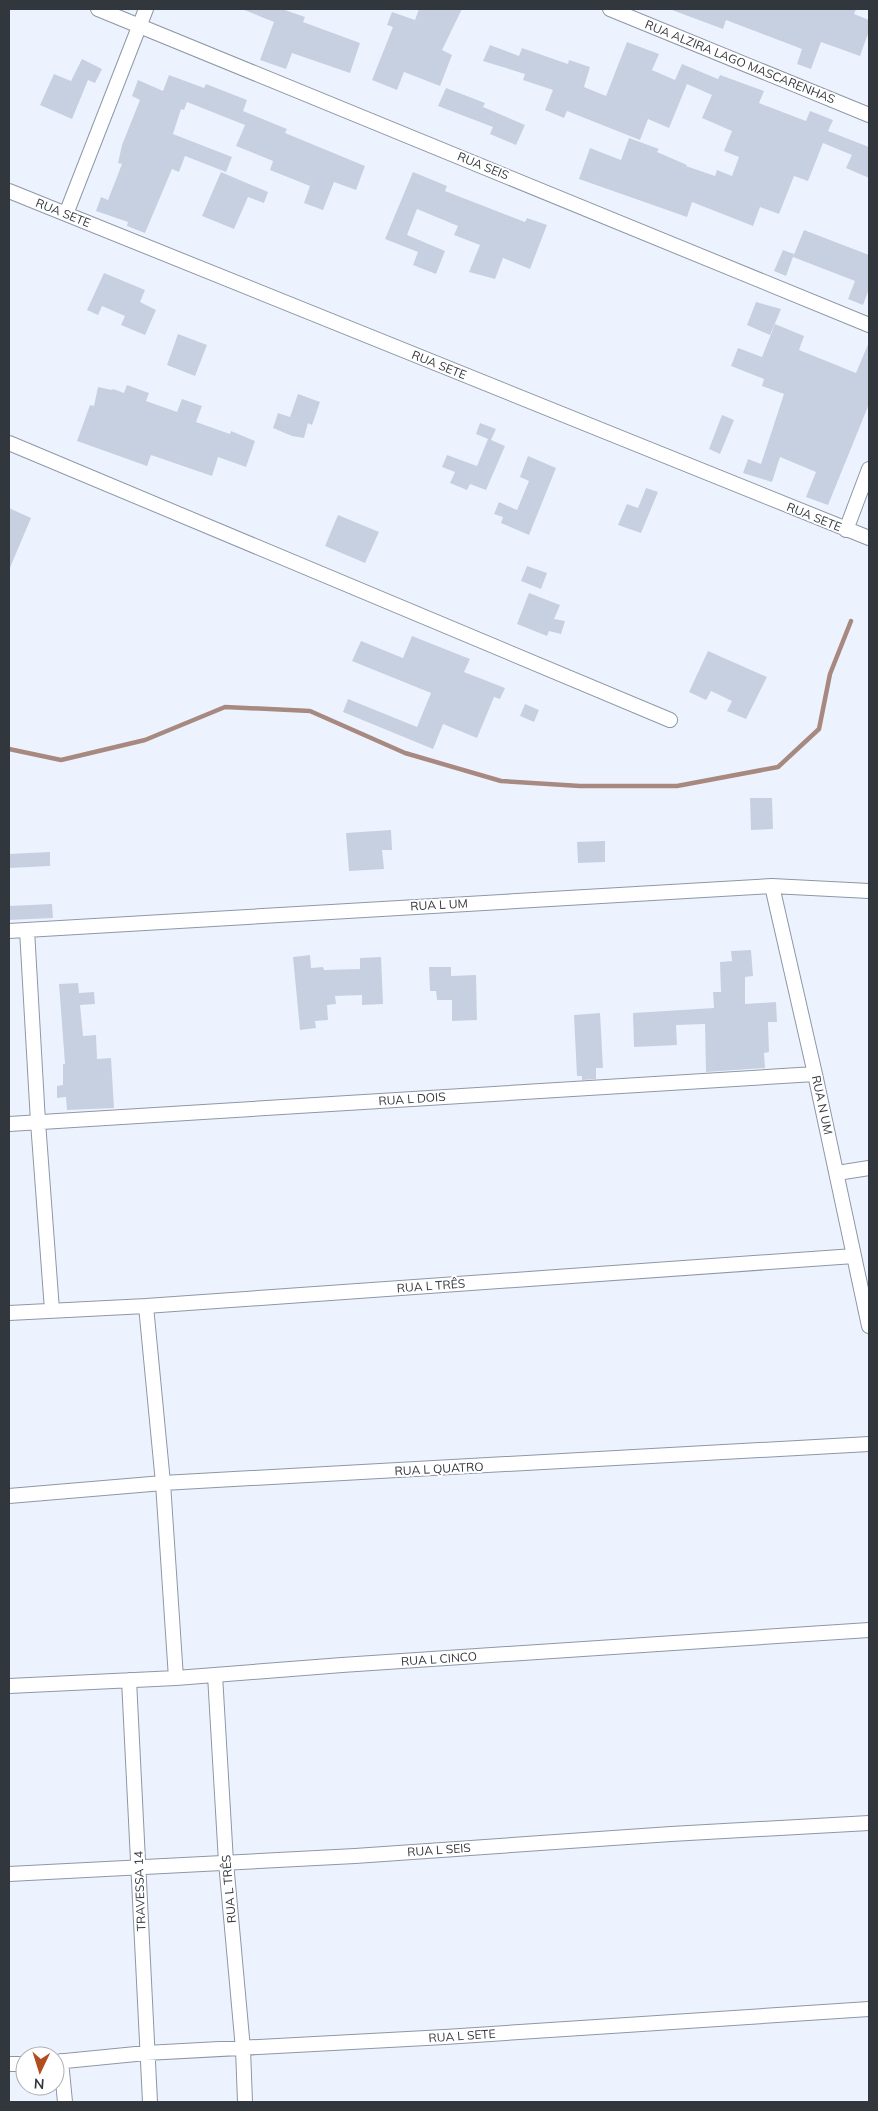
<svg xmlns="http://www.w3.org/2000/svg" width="878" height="2111" font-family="Mulish,sans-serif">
<rect width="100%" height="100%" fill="#edf3fe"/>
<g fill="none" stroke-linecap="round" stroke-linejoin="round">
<path stroke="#a78980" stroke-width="4.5" d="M9,749L61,760L145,740L225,707L310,711L405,753L501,781L580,786H677L778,767L819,729L830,674L851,621"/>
</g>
<path fill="#c7d0e1" d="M242,9H282L305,17L303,22L360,43L350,73L292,53L286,69L260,60L274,22Z
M419,9H462L442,50L452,55L440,86L404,72L397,90L372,80L393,27L387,25L392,12L415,20Z
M673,9H856L854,14L869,20V31L860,56L821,42L811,69L797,64L802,49L726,20L723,29L672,10Z
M627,42L659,54L652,70L675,80L682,64L718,79L720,75L764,91L759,103L806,121L810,111L833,120L828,131L869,147V178L846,168L852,155L823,143L808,181L794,176L779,214L760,207L753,226L692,202L687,217L579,179L590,148L621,160L629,138L659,149L657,152L687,165L686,166L715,176L717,170L732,176L739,157L724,151L732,131L702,118L712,95L687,84L669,128L648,119L640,140L567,111L564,118L545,110L553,90L523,80L525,74L483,61L490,45L519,56L522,48L568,64L569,60L590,67L584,87L606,96Z
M82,59L102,69L95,83L88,80L72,119L40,105L54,74L71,81Z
M169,75L204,88L206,84L247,100L243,111L287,129L285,133L365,166L356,190L334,182L323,210L304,203L310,186L270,170L273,161L236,146L245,125L187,102L184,110L181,109L173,134L232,157L226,172L185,156L179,172L172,169L145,233L127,226L128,222L96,211L101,197L108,200L122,164L118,163L122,145L140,100L132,96L138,80L163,91Z
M446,88L485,103L483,107L525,125L516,145L490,134L493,127L438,106Z
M221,172L268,192L264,203L248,197L234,229L202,216Z
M413,172L447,186L445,191L525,222L527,218L547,225L530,269L503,258L495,279L469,272L480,245L454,235L458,226L417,209L407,235L445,251L436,274L413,265L418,252L385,239Z
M804,230L869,255V289L863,305L848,299L855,281L793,257Z
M783,250L794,254L786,276L774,271Z
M104,273L145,290L140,302L156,310L145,335L121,325L125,316L102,306L98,315L87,310Z
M756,302L781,309L770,335L747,325Z
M775,324L804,336L799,350L856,373L869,342V404L828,505L806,497L816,472L780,457L772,482L743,473L748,459L761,464L784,394L762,386L764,379L731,366L738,348L762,357Z
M178,334L207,345L195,376L167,365Z
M127,385L149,393L146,401L177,412L182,399L202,406L196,422L230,434L231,431L255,441L246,467L218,457L212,476L151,455L147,466L77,441L90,405L94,406L98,387L112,390L113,389L124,393Z
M298,394L320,402L312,425L308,423L304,438L292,436L273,428L278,413L290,417Z
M722,415L734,420L720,454L709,449Z
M480,423L496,429L491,440L505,446L486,490L470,484L467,490L450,483L455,472L442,467L447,455L477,466L488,439L476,434Z
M528,456L556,468L529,535L501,523L503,517L494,514L499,502L517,510L529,481L520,477Z
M646,488L658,492L641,533L618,525L627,504L638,508Z
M9,508L31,518L9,570Z
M338,515L379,532L365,563L325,546Z
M527,566L547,573L541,589L521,581Z
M529,593L560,605L554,619L565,621L561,634L549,631L547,636L517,624Z
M412,636L470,659L464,672L505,688L500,699L494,697L477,738L443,724L433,749L343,712L348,699L417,727L431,693L352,661L361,641L403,658Z
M708,651L767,677L746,719L727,711L732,701L711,691L706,700L689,692Z
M525,704L539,710L534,722L520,716Z
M750,798H772L773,829L751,830Z
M391,830L392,850H382L384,869L349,871L346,833Z
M605,841V862L578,863L577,842Z
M50,852V866L9,868V854Z
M52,904L53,918L9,920V906Z
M751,950L753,976L745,977V1004L776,1002L777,1022H768L769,1052L764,1053L765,1068L706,1072L705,1024L676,1025L677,1045L634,1047L633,1013L714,1008L713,992H721L720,962L732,961L731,951Z
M310,955L311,968L323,967L324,970L360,969V958L381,957L383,1004L362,1005V995L335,996L336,1004L327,1005L328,1020L315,1021L316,1028L300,1030L293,957Z
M429,967H451V976L476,975L477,1020L452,1021V1000H437L436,991H430Z
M78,983L79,993L94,992L95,1004L80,1005L83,1036L96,1035L97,1059L111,1058L114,1108L67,1110L66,1097L57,1098V1086L63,1085V1064H65L59,984Z
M600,1013L603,1068H596V1079L582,1080V1076H577L574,1015Z"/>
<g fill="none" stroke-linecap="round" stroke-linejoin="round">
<defs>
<path id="minor" d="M98,9L869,325
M610,9L869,115
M9,191L869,538
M66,214L146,9
M9,443L670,720
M846,530L869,469
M772,886L815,1074L869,1326
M27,930L38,1122L52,1310
M9,931L772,886L869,891
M9,1124L815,1074
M837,1173L869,1168
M146,1306L163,1483L176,1678
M9,1313L146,1306L854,1256
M9,1496L163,1483L869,1444
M215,1675L226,1862L243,2049L245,2102
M129,1680L150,2102
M9,1686L176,1678L342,1665L869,1630
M9,1874L355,1856L671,1834L869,1823
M61,2061L65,2102
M55,2062L146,2053L445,2037L869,2009
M9,2064H25"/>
</defs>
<use href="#minor" stroke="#8e97a7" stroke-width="16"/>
<use href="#minor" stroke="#fff" stroke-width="14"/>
</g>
<g text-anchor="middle" stroke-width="4" stroke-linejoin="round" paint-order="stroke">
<g font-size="12" fill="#32363d" stroke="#fff">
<text transform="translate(740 62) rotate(22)" y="4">RUA ALZIRA LAGO MASCARENHAS</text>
<text transform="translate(483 166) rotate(22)" y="4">RUA SEIS</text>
<text transform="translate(63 213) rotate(22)" y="4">RUA SETE</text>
<text transform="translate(439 365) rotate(22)" y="4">RUA SETE</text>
<text transform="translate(814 517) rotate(22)" y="4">RUA SETE</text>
<text transform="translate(439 905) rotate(-3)" y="4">RUA L UM</text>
<text transform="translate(412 1099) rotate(-4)" y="4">RUA L DOIS</text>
<text transform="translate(822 1105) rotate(78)" y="4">RUA N UM</text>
<text transform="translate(431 1286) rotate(-4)" y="4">RUA L TRÊS</text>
<text transform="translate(439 1469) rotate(-3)" y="4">RUA L QUATRO</text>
<text transform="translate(439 1659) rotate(-4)" y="4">RUA L CINCO</text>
<text transform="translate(439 1850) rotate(-4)" y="4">RUA L SEIS</text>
<text transform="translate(229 1889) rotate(-95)" y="4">RUA L TRÊS</text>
<text transform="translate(140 1891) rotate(-92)" y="4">TRAVESSA 14</text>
<text transform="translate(462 2036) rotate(-4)" y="4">RUA L SETE</text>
</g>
</g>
<rect width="878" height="2111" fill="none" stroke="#32363d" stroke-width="20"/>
<g transform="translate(40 2071) rotate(184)"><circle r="24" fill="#ffffff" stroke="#adafb1"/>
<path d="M0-4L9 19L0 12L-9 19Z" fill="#b24d20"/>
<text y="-8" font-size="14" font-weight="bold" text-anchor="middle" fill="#32363d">N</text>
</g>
</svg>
